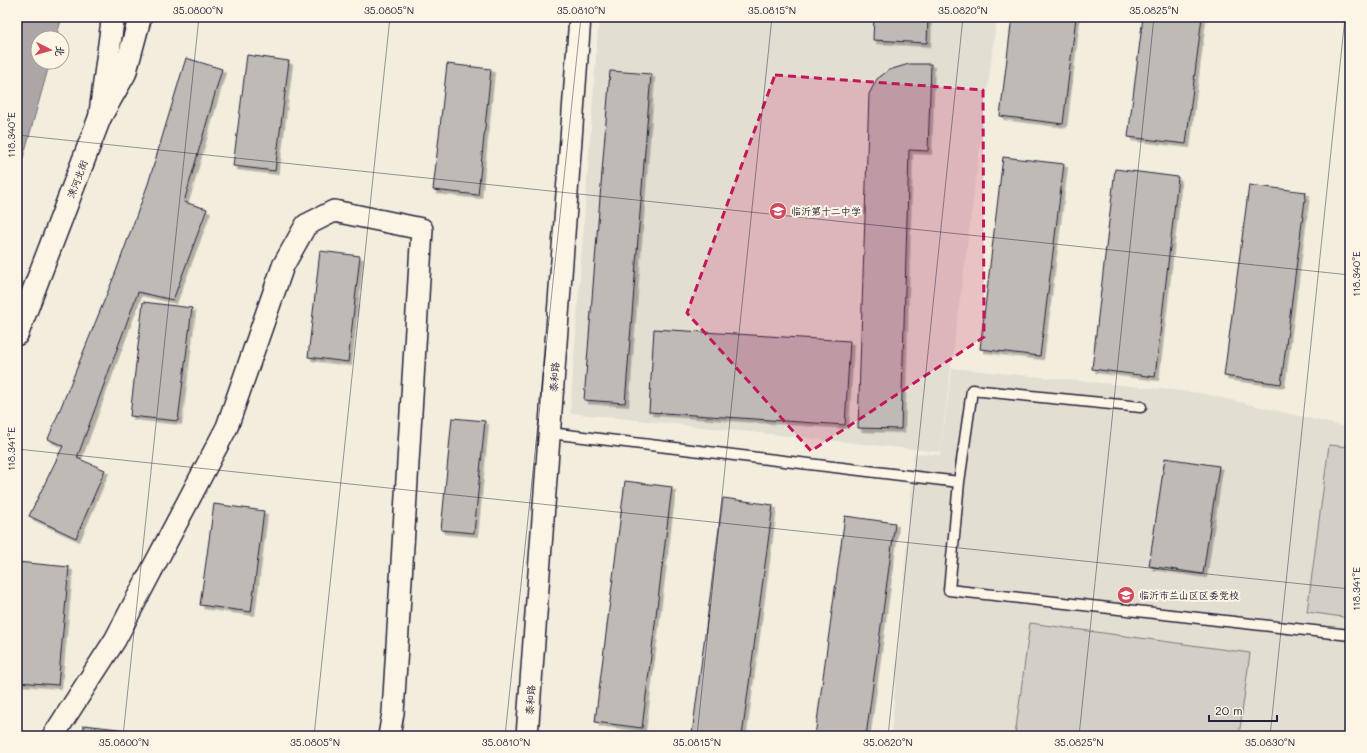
<svg xmlns="http://www.w3.org/2000/svg" width="1367" height="753" font-family="Mali,'LXGW WenKai TC',sans-serif">
<defs>
<filter id="shadow"><feDropShadow dx="3.5" dy="3.5" stdDeviation="0" flood-color="#0004"/></filter>
</defs>
<rect width="100%" height="100%" fill="#f3edde"/>
<filter id="ink" filterUnits="userSpaceOnUse"><feTurbulence type="fractalNoise" baseFrequency=".025" numOctaves="2"/><feDisplacementMap in="SourceGraphic" scale="8" xChannelSelector="R" yChannelSelector="G"/><feConvolveMatrix kernelMatrix="1 2 1 2 8 2 1 2 1" color-interpolation-filters="sRGB"/></filter>
<g filter="url(#ink)">
<path fill="#e3ded2" d="M599,17H997L940,452L570,413Z
M952,368L1201,393L1350,428V736H891L914,453L940,455Z"/>
<path fill="#d4cfc6" stroke="#7b7880" d="M1329,445L1350,447V618L1307,612Z
M1030,623L1250,653L1239,736H1015Z"/>
<path fill="#aca7a6" stroke="#75727b" d="M17,17H62L56,38H38V62H50L23,158L17,172Z"/>
<path fill="#bfbab6" stroke="#22223b" filter="url(#shadow)" d="M874,17H928L927,43L873,40Z
M1012,17H1076L1063,124L1000,116Z
M1143,17H1202L1186,144L1128,137Z
M247,55L289,61L275,171L233,166Z
M186,58L222,69L184,202L207,209L173,300L138,292L77,458L105,470L76,538L29,516L63,446L48,439L115,274L148,184Z
M447,64L491,69L478,195L433,190Z
M909,64H931L928,151L909,150L901,429L858,428L869,94L877,79L889,70Z
M610,71L651,74L625,403L584,400Z
M1003,157L1064,164L1040,356L980,349Z
M1115,169L1178,177L1155,377L1092,369Z
M1249,185L1306,192L1281,384L1224,376Z
M320,251L360,256L348,362L308,357Z
M143,302L192,308L178,421L130,416Z
M654,329L850,341L845,425L649,412Z
M452,418L485,421L474,533L441,530Z
M1165,458L1219,466L1203,574L1149,566Z
M625,481L672,487L642,728L595,722Z
M723,498L773,505L742,736H704L692,734Z
M214,504L264,511L251,612L200,605Z
M845,516L895,523L866,736H815Z
M17,562L69,567L58,685L17,682Z
M84,725L135,731V736H83Z
M318,733L346,736H317Z"/>
<g fill="none" stroke-linecap="round" stroke-linejoin="round">
<defs>
<path id="service" d="M1141,407L972,390L959,482L949,590L1350,635
M550,433L959,482"/>
<path id="minor" d="M53,736L115,640L227,427L283,266L306,225L334,211L422,229L393,713L389,736
M527,736L580,17"/>
<path id="secondary" d="M17,334L100,117L113,17"/>
<path id="primary" d="M100,117L125,73L140,17"/>
</defs>
<use href="#service" stroke="#22223b" stroke-width="13"/>
<use href="#minor" stroke="#22223b" stroke-width="24"/>
<use href="#secondary" stroke="#22223b" stroke-width="25"/>
<use href="#primary" stroke="#22223b" stroke-width="25"/>
<use href="#service" stroke="#fcf5e5" stroke-width="10"/>
<use href="#minor" stroke="#fcf5e5" stroke-width="21"/>
<use href="#secondary" stroke="#fcf5e5" stroke-width="22"/>
<use href="#primary" stroke="#fcf5e5" stroke-width="22"/>
</g>
</g>
<path fill="#c2185b" fill-opacity="0.2" stroke="#c2185b" stroke-width="3" stroke-dasharray="8 5" stroke-linejoin="round" d="M775,75L983,90L984,337L811,451L687,313Z"/>
<path fill="none" stroke="#22223b" stroke-width="1" stroke-opacity="0.45" d="M17,135L1350,275M17,449L1350,589M123,736L199,17M314,736L390,17M505,736L581,17M697,736L772,17M888,736L963,17M1079,736L1154,17M1270,736L1345,17"/>
<defs>
<symbol id="school-disc" viewBox="-11 -11 22 22"><circle r="9.5" fill="#d1495b" stroke="#fcf5e5"/><path d="M0-5L7-2L0 1L-7-2ZM-4 1L0 2.5L4 1V4Q0 6-4 4Z" fill="#fff"/></symbol>
</defs>
<g fill-rule="evenodd">
<use href="#school-disc" x="768" y="201" width="20" height="20"/>
<use href="#school-disc" x="1116" y="585" width="20" height="20"/>
</g>
<g text-anchor="middle" stroke-width="4" stroke-linejoin="round" paint-order="stroke">
<g font-size="10" fill="#22223b" stroke="#fcf5e5">
<text transform="translate(77 179) rotate(-69)" y="4">涑河北街</text>
<text transform="translate(554 377) rotate(-86)" y="4">泰和路</text>
<text transform="translate(530 700) rotate(-86)" y="4">泰和路</text>
</g>
<g font-size="10" fill="#22223b" stroke="#fcf5e5" text-anchor="start">
<text x="791" y="215">临沂第十二中学</text>
<text x="1139" y="599">临沂市兰山区区委党校</text>
</g>
</g>
<rect width="1367" height="753" fill="none" stroke="#fcf5e5" stroke-width="44"/>
<g transform="translate(50 50) rotate(96)"><circle r="19" fill="#fcf5e5" stroke="#a5a1a1"/>
<path d="M0-3L7 15L0 10L-7 15Z" fill="#d1495b"/>
<text y="-6" font-size="11" font-weight="bold" text-anchor="middle" fill="#22223b">北</text>
</g>
<path d="M1209 715v6h68v-6" fill="none" stroke="#22223b" stroke-width="2"/>
<text x="1215" y="715" font-size="12" fill="#22223b" stroke="#fcf5e5" stroke-width="3" paint-order="stroke">20 m</text>
<rect x="22" y="22" width="1323" height="709" fill="none" stroke="#22223b" stroke-width="1.5"/>
<g font-size="10" text-anchor="middle" fill="#22223b">
<text x="198" y="14">35.0800°N</text>
<text x="389" y="14">35.0805°N</text>
<text x="581" y="14">35.0810°N</text>
<text x="772" y="14">35.0815°N</text>
<text x="963" y="14">35.0820°N</text>
<text x="1154" y="14">35.0825°N</text>
<text transform="translate(11 135) rotate(-90)" y="4">118.340°E</text>
<text transform="translate(1356 274) rotate(-90)" y="4">118.340°E</text>
<text transform="translate(11 449) rotate(-90)" y="4">118.341°E</text>
<text transform="translate(1356 589) rotate(-90)" y="4">118.341°E</text>
<text x="124" y="746">35.0800°N</text>
<text x="315" y="746">35.0805°N</text>
<text x="506" y="746">35.0810°N</text>
<text x="697" y="746">35.0815°N</text>
<text x="888" y="746">35.0820°N</text>
<text x="1079" y="746">35.0825°N</text>
<text x="1270" y="746">35.0830°N</text>
</g>
</svg>
